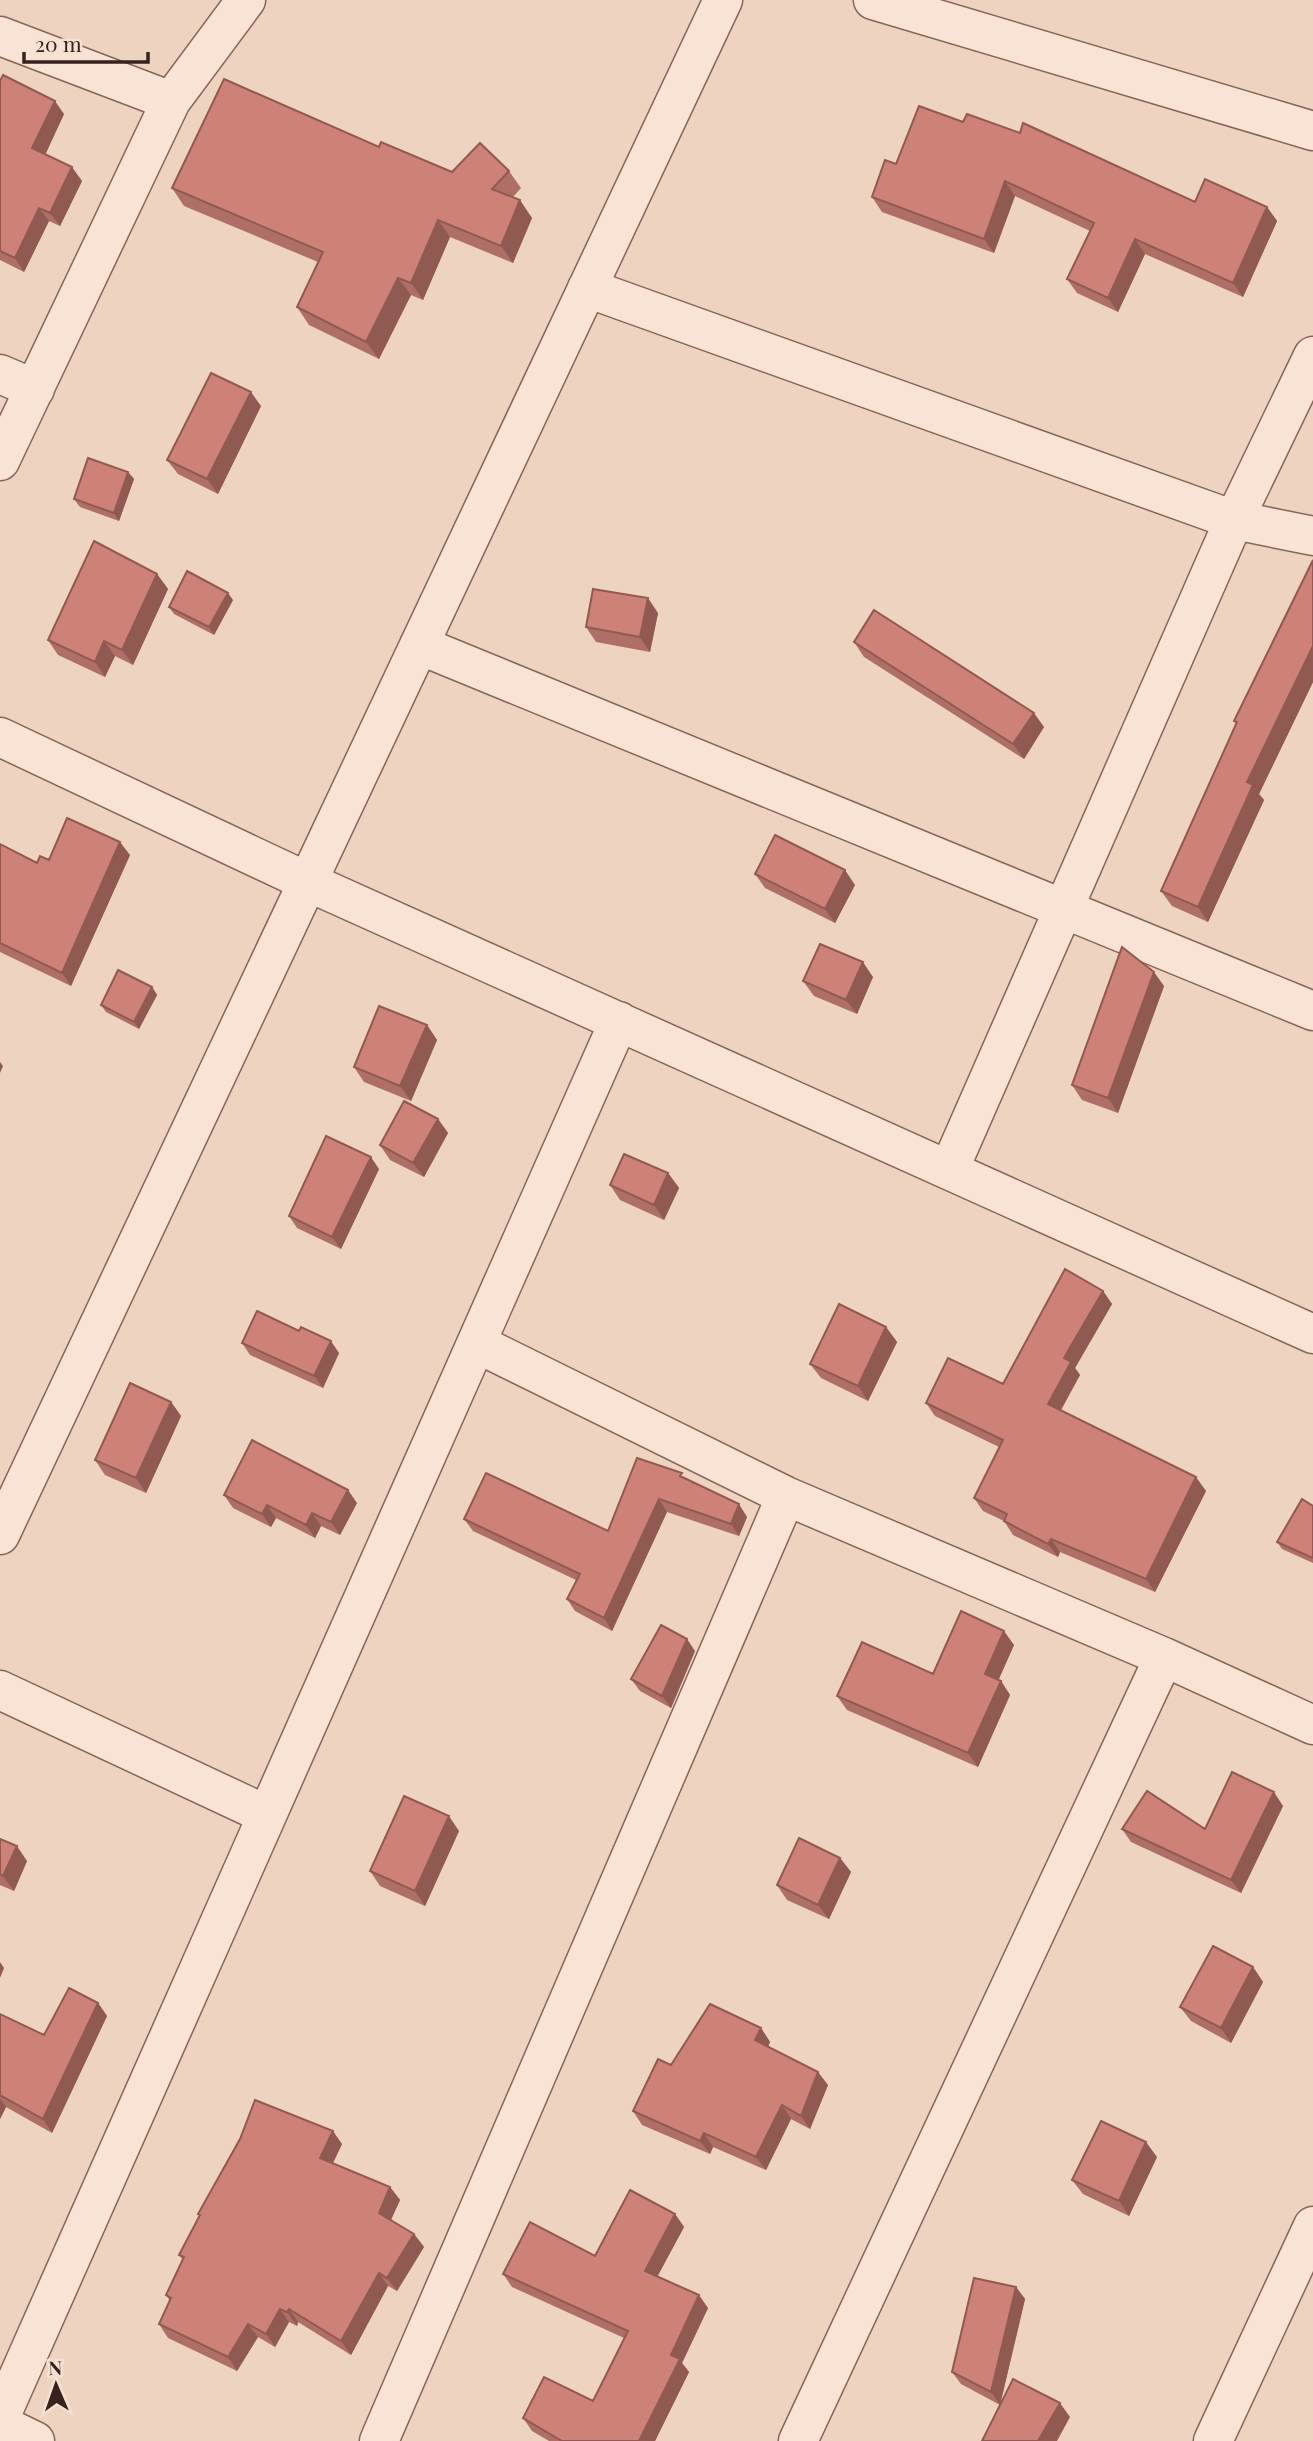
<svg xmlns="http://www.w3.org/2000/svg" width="1313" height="2441" font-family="'Playfair Display',serif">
<rect width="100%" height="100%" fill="#eed3c1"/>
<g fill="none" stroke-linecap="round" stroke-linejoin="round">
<defs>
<path id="minor" d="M873,0L1313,131
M0,36L171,101
M587,288L1234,520L1313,536
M0,374L35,389
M0,461L171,101L246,0
M419,645L1313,1011
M0,737L308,882L1313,1334
M949,1170L1234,520L1313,356
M478,1344L786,1496L1164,1657L1313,1725
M0,1535L723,0
M0,1690L267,1815
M0,2418L619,1021
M0,2424L35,2441
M379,2441L786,1496
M798,2441L1164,1657
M1213,2441L1313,2226"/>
</defs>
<use href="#minor" stroke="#886459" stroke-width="41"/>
<use href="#minor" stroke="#f9e3d4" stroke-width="38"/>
</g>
<path fill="#b06f66" d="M0,81L64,114L45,154L82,181L60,226L49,221L24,272L0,260Z
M379,147L452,172L509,171L521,188L513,197L532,218L513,263L450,237L423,300L411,295L379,359L309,325L297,307L318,262L184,206L172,188Z
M896,164L1195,202L1267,207L1277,221L1243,297L1145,254L1118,312L1077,293L1067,279L1090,231L1015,196L994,253L882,212L872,197Z
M261,406L218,494L178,474L167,460Z
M128,472L134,479L119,521L80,507L74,499Z
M1313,560V682L1259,794L1264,800L1208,922L1172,906L1161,891L1237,724L1234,721Z
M157,574L168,589L133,665L115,656L105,677L58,655L48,640Z
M233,600L214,635L174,614L169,607Z
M658,613L650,652L596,642L586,627Z
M854,642L1044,727L1024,759L864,657Z
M0,844L37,863L49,860L130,855L71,986L0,952Z
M755,874L855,885L835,923L765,888Z
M873,977L857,1014L814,996L803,981Z
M1164,986L1118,1113L1082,1100L1072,1085Z
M152,987L157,995L139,1029L106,1012L101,1005Z
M427,1025L437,1040L411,1101L364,1082L354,1067Z
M438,1119L448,1133L424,1177L390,1160L380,1145Z
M379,1169L341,1249L297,1228L289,1216Z
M668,1173L679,1188L664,1220L620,1200L610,1185Z
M1103,1291L1112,1304L1075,1368L1080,1375L1061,1410L1206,1491L1155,1592L1060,1552L1058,1557L1013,1535L1004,1521L983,1511L974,1498L999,1447L935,1416L926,1403L1003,1384Z
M886,1327L897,1342L868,1401L821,1378L810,1364Z
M299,1331L339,1353L323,1388L250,1355L242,1343Z
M171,1402L181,1416L146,1493L105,1475L95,1460Z
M686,1478L747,1517L739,1536L667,1512L612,1631L575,1611L567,1599L576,1580L473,1531L464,1519L608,1531Z
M224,1495L357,1503L340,1535L321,1526L315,1538L276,1518L271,1527L233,1508Z
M1313,1506V1563L1282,1549L1277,1542Z
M1014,1645L998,1680L1001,1681L1010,1695L978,1767L847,1710L837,1696L933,1674Z
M695,1651L671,1708L640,1691L631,1679Z
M1283,1806L1241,1893L1131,1842L1122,1829H1205Z
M459,1831L425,1906L380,1886L370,1871Z
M0,1839L27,1861L14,1891L0,1885Z
M840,1858L851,1872L829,1919L787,1900L777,1885Z
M1253,1967L1263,1982L1231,2043L1191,2021L1180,2007Z
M98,2003L107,2016L52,2133L6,2107L0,2119V2014L44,2035Z
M761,2028L770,2042L768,2047L828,2085L810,2129L791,2119L766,2170L713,2147L710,2154L642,2125L633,2111L671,2065Z
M342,2144L333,2163L390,2187L400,2200L391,2220L414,2234L424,2247L397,2291L388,2286L351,2355L298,2322L297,2326L289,2322L275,2347L258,2337L237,2371L168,2338L159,2324L170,2301L166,2295L183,2260L179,2255L200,2216L198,2214Z
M1157,2157L1129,2216L1083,2194L1072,2180Z
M675,2214L684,2227L657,2276L708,2308L682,2363L689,2372L655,2441H549L532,2431L523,2418L593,2401L624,2338L512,2287L503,2274L595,2256Z
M1016,2287L1025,2299L1000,2405L961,2384L952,2372Z"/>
<path fill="#905a53" d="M55,101L64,114L42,162L32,148Z
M72,167L82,181L60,226L50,213Z
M1005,181L1015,196L994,253L984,239Z
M520,200L532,218L513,263L501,246Z
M1267,207L1277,221L1243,297L1233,283Z
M39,208L49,221L24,272L15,258Z
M438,220L450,237L423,300L411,283Z
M1135,239L1145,254L1118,312L1108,298Z
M398,278L411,295L379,359L366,342Z
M251,392L261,406L218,494L207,479Z
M128,472L134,479L119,521L114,513Z
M157,574L168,589L133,665L122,650Z
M228,593L233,600L214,635L209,627Z
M648,598L658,613L650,652L640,637Z
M104,641L115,656L105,677L95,662Z
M1313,646V682L1259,794L1264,800L1208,922L1198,907L1247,782Z
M1034,713L1044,727L1024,759L1013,744Z
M120,842L130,855L71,986L62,973Z
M845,870L855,885L835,923L825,909Z
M863,962L873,977L857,1014L846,1000Z
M1154,972L1164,986L1118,1113L1108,1098Z
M152,987L157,995L139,1029L134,1022Z
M427,1025L437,1040L411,1101L400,1086Z
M0,1062L3,1066L0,1073Z
M438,1119L448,1133L424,1177L413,1163Z
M371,1157L379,1169L341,1249L332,1237Z
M668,1173L679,1188L664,1220L654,1205Z
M1103,1291L1112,1304L1075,1368L1080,1375L1057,1417L1048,1404L1064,1358Z
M886,1327L897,1342L868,1401L858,1386Z
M331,1341L339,1353L323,1388L314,1376Z
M171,1402L181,1416L146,1493L136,1478Z
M1196,1477L1206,1491L1155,1592L1146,1579Z
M348,1490L357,1503L340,1535L331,1522Z
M659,1499L667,1512L612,1631L604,1618Z
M739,1504L747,1517L739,1536L731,1524Z
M267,1505L276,1518L271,1527L262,1514Z
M312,1513L321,1526L315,1538L306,1525Z
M1051,1539L1060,1552L1058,1557L1048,1544Z
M1004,1631L1014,1645L995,1688L985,1674Z
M687,1639L695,1651L671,1708L662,1696Z
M1001,1681L1010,1695L978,1767L968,1753Z
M1274,1792L1283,1806L1241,1893L1231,1880Z
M449,1816L459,1831L425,1906L415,1891Z
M17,1846L27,1861L14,1891L3,1876Z
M840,1858L851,1872L829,1919L818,1905Z
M0,1962L4,1968L0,1978Z
M1253,1967L1263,1982L1231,2043L1221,2028Z
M98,2003L107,2016L52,2133L43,2119Z
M761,2028L770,2042L764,2054L755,2040Z
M818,2072L828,2085L810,2129L801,2116Z
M0,2098L6,2107L0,2119Z
M782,2105L791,2119L766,2170L756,2157Z
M333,2131L342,2144L329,2171L320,2158Z
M704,2133L713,2147L710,2154L700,2141Z
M1146,2142L1157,2157L1129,2216L1119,2201Z
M390,2187L400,2200L388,2226L379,2213Z
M675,2214L684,2227L654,2283L645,2271Z
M414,2234L424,2247L397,2291L387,2278Z
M379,2273L388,2286L351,2355L341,2341Z
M1016,2287L1025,2299L1000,2405L991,2392Z
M699,2295L708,2308L682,2363L689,2372L655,2441H639L671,2355Z
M280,2309L289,2322L275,2347L266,2334Z
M289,2309L298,2322L297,2326L287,2312Z
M248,2324L258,2337L237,2371L228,2357Z
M1060,2403L1070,2417L1057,2441H1038Z"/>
<path fill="#cd8177" stroke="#905a53" stroke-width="2" d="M3,75L55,101L32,148L72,167L50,213L39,208L15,258L0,251V81Z
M224,79L379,147L381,142L452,172L480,143L509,171L492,189L520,200L501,246L438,220L411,283L398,278L366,342L297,307L323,252L172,188Z
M919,106L963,122L967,114L1020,133L1023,123L1195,202L1205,179L1267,207L1233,283L1135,239L1108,298L1067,279L1094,223L1005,181L984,239L872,197L885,160L896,164Z
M211,373L251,392L207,479L167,460Z
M88,458L128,472L114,513L74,499Z
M94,541L157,574L122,650L104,641L95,662L48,640Z
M1313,560V646L1247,782L1253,785L1198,907L1161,891L1237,722L1234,721Z
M187,571L228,593L209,627L169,607Z
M593,589L648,598L640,637L586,627Z
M874,610L1034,713L1013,744L854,642Z
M67,818L120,842L62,973L0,943V844L37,863L40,856L49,860Z
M775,835L845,870L825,909L755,874Z
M820,944L863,962L846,1000L803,981Z
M1122,947L1154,972L1108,1098L1072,1085Z
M118,970L152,987L134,1022L101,1005Z
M379,1006L427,1025L400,1086L354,1067Z
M404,1101L438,1119L413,1163L380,1145Z
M326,1136L371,1157L332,1237L289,1216Z
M624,1154L668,1173L654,1205L610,1185Z
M1065,1269L1103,1291L1064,1358L1071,1362L1048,1404L1196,1477L1146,1579L1051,1539L1048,1544L1004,1521L1007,1514L974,1498L1003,1440L926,1403L948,1358L1003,1384Z
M839,1304L886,1327L858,1386L810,1364Z
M257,1311L299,1331L301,1327L331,1341L314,1376L242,1343Z
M130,1383L171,1402L136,1478L95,1460Z
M252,1440L348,1490L331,1522L312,1513L306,1525L267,1505L262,1514L224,1495Z
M637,1458L682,1473L680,1476L739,1504L731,1524L659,1499L604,1618L567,1599L580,1574L464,1519L486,1473L608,1531Z
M1302,1499L1313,1506V1558L1277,1542Z
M961,1611L1004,1631L985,1674L1001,1681L968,1753L837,1696L862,1642L933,1674Z
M661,1625L687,1639L662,1696L631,1679Z
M1232,1772L1274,1792L1231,1880L1122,1829L1147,1791L1205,1829Z
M404,1796L449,1816L415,1891L370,1871Z
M799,1838L840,1858L818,1905L777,1885Z
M0,1839L17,1846L3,1876L0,1874Z
M1213,1946L1253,1967L1221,2028L1180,2007Z
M69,1988L98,2003L43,2119L0,2095V2014L44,2035Z
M710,2004L761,2028L755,2040L818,2072L801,2116L782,2105L756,2157L704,2133L700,2141L633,2111L658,2059L671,2065Z
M255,2100L333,2131L320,2158L390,2187L379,2213L414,2234L387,2278L379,2273L341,2341L289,2309L287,2312L280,2309L266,2334L248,2324L228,2357L159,2324L171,2298L166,2295L184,2257L179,2255L200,2215L198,2214L240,2139Z
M1101,2121L1146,2142L1119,2201L1072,2180Z
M630,2190L675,2214L645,2271L699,2295L671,2355L680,2359L639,2441H562L523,2418L544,2377L593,2401L628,2331L503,2274L530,2222L595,2256Z
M974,2278L1016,2287L991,2392L952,2372Z
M1013,2379L1060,2403L1038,2441H982Z"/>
<g transform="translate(56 2385) rotate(358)" stroke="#f6e0d1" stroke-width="5" paint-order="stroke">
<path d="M0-5L12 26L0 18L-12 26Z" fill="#37221d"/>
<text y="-10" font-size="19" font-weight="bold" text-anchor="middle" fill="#37221d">N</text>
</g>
<path d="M24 52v10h124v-10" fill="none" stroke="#37221d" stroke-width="3.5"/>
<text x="35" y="52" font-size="21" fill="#37221d" stroke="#f6e0d1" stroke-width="5" paint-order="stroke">20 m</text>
</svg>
